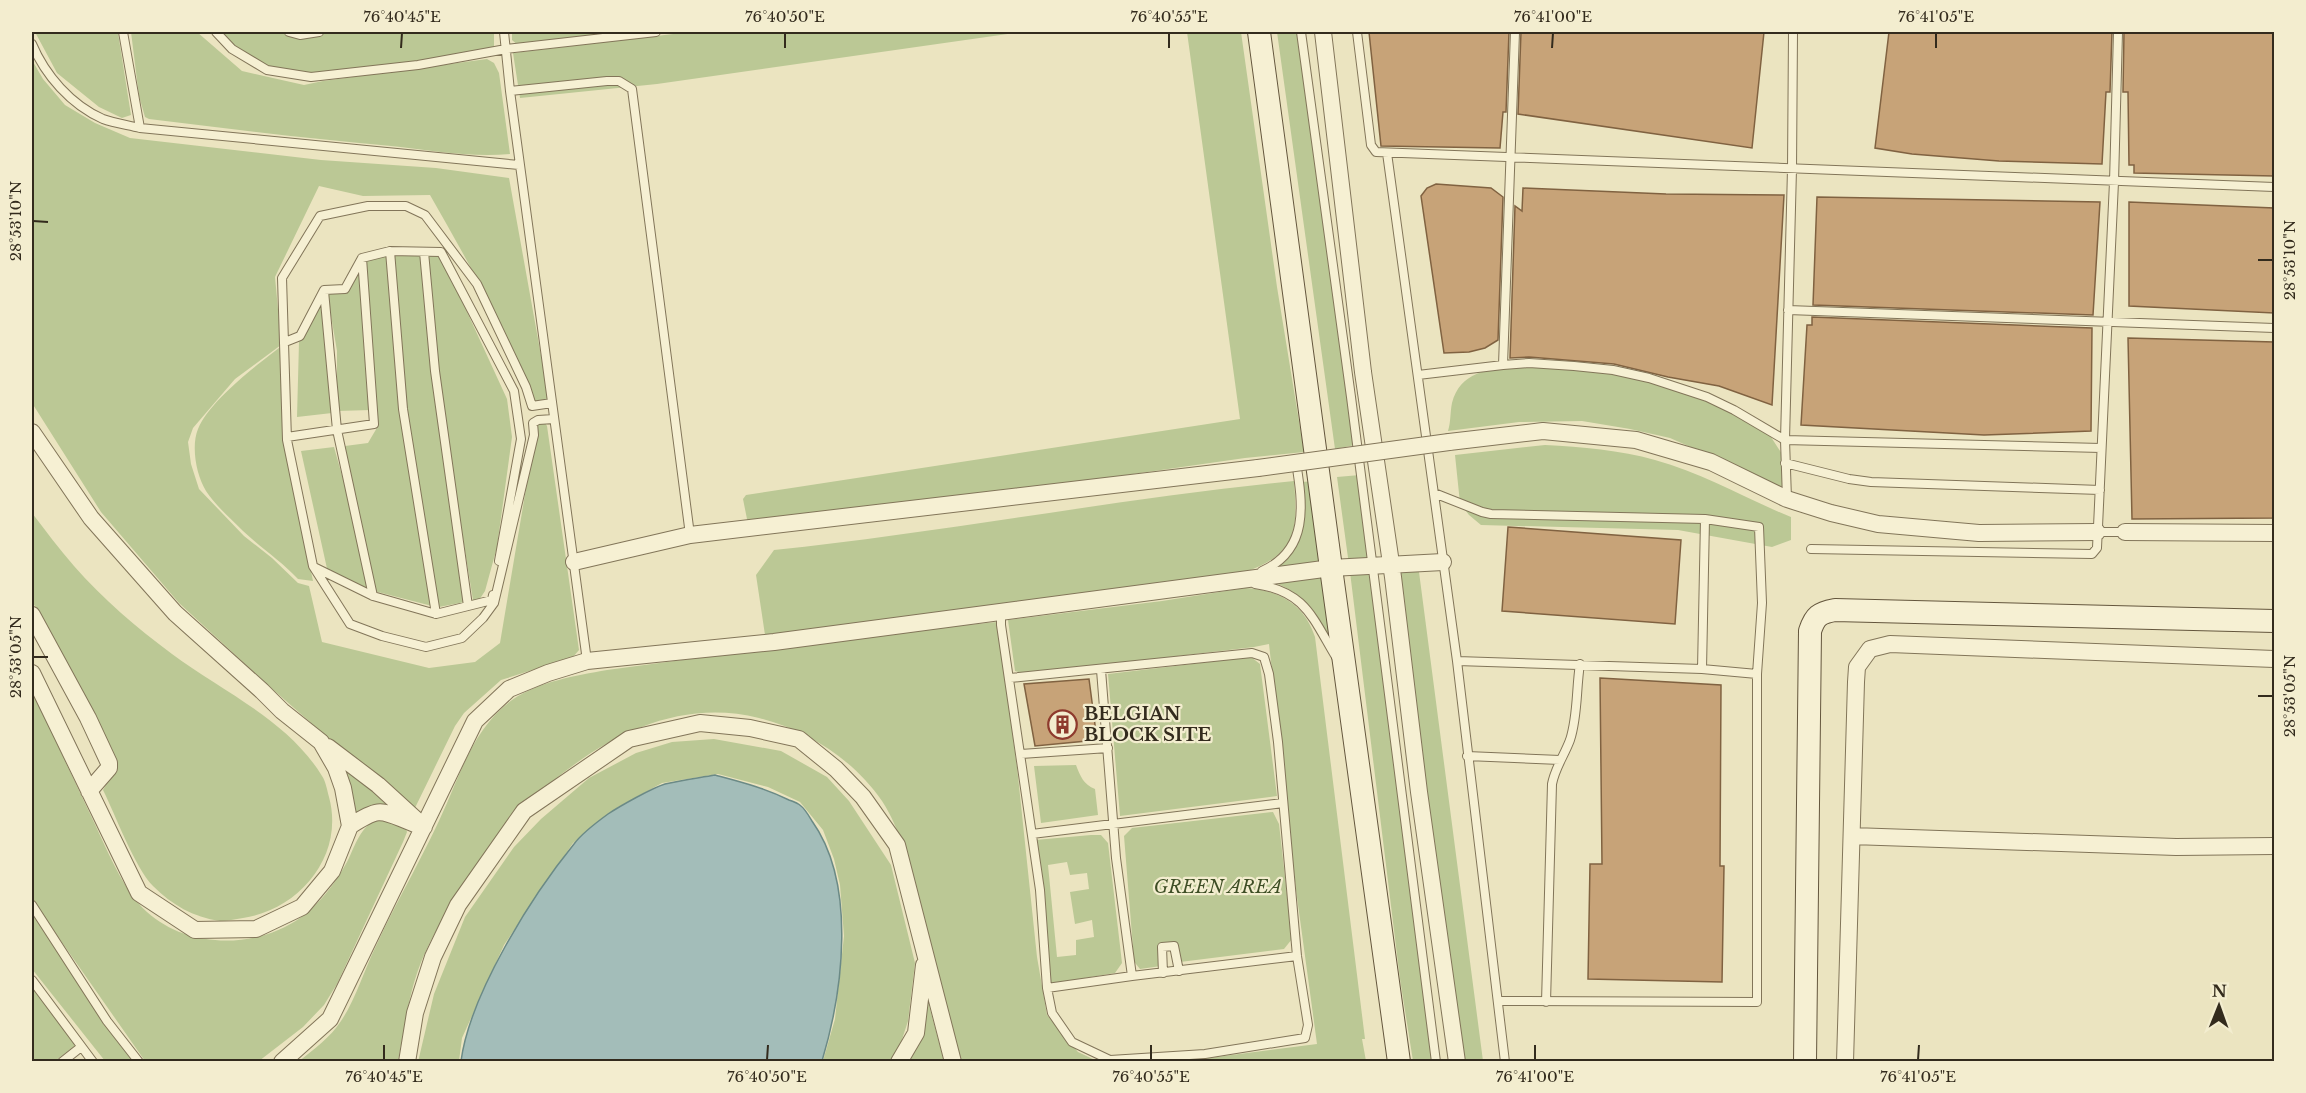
<svg xmlns="http://www.w3.org/2000/svg" width="2306" height="1093" font-family="'Libre Baskerville',serif">
<rect width="100%" height="100%" fill="#ebe4c0"/>
<path fill="#bbc895" fill-rule="evenodd" d="M35,32L118,33L131,115L122,118L99,107L57,73Z
M131,32H197L242,71L304,85L323,81L487,59L494,63L499,73L510,154C471,158 429,150 391,146C310,139 229,129 149,119L145,117L139,96Z
M221,32H285L313,36L327,32H491L494,34V48C438,58 376,72 320,74C301,75 278,70 261,63C244,56 233,44 221,32Z
M512,32H646L520,47L512,40Z
M690,32H1021L657,84L520,98L513,53Z
M1187,32H1241L1277,287L1304,452L1245,458L749,529L743,499L746,495L1240,419Z
M1277,32H1299L1355,445L1335,449Z
M32,60L43,79L65,105L95,123L130,138L321,160L436,168L509,178L549,400L534,404C508,331 468,262 430,195L363,196L319,186L275,277L280,331L285,342L235,379L193,428L188,442L191,464L199,489L244,536L272,558L298,583L309,586L322,642L429,668L475,662L500,643L535,435V424L544,421L547,426L579,650L573,657L501,680L464,713L455,726L413,812L270,687L179,603L101,512L32,403Z
M391,252L423,254L465,602L439,607L406,406Z
M389,253L393,321L432,606L374,591L345,446L368,443L378,426L363,259Z
M425,253H440L507,399L512,437L497,547L485,591L479,600H473C454,484 436,369 425,253Z
M361,262L371,410L337,411V351L327,292L345,290Z
M324,298L332,413L297,417L299,342Z
M283,345V434L313,581L298,579C281,561 261,548 243,531C231,519 215,505 206,491C196,475 191,446 198,429C210,400 258,364 283,345Z
M1516,366L1587,369L1648,380L1705,399L1762,429L1771,437L1782,454L1786,489L1670,438L1630,429L1582,421L1519,422L1448,431C1451,422 1450,412 1452,403C1460,372 1488,369 1516,366Z
M1545,445C1582,447 1620,450 1655,460C1703,473 1746,499 1791,517V540L1772,547L1678,530L1481,525L1469,515L1460,503L1455,455Z
M334,447L352,511L371,591L328,573L301,451Z
M1360,475L1371,564L1349,565L1337,477Z
M1294,481C1298,531 1297,553 1246,572L765,635L756,575L774,550C948,532 1120,498 1294,481Z
M1317,481L1324,565L1272,569L1302,530L1301,482Z
M32,513C46,531 59,549 74,566C103,599 137,628 172,654C223,692 288,720 322,776C326,782 327,790 329,797C345,856 299,910 243,918C235,919 227,921 220,921C193,917 172,905 153,886C135,868 115,814 103,790L114,771L49,631L32,601Z
M1393,568L1416,569L1419,572L1483,1061H1460Z
M1325,570L1338,656C1320,620 1311,595 1270,581Z
M1371,571L1434,1061H1413L1400,979L1350,572Z
M1245,588C1278,590 1304,603 1315,637L1365,1039H1362L1366,1061H1168L1201,1059L1317,1044L1296,890L1269,644L1254,647L1025,674L1015,671L1008,620L1162,601Z
M997,622L1017,767L1037,957L1047,1015L1078,1052L1097,1061H962L952,1033C940,990 929,947 918,904C909,870 902,831 882,801C853,759 807,730 759,718C679,698 605,736 546,787C535,796 522,804 513,815C505,824 498,835 491,846C466,880 441,917 424,955C409,989 405,1026 398,1061L298,1062C313,1050 331,1037 341,1021C356,999 364,970 376,946C398,898 426,852 447,803C463,766 477,725 512,700C540,681 575,676 607,670L877,634Z
M1251,657L1260,664L1277,796L1120,816L1108,674Z
M32,690C52,733 72,776 92,818C106,847 123,891 147,912C188,949 256,949 300,918C320,904 338,880 349,858C357,840 362,826 380,816L405,826L407,832L403,842L337,984L324,1005L303,1027L259,1061H145L33,901L32,898Z
M714,739L781,751L827,777L849,801L891,865L915,963L908,1021L895,1061H823L835,1019L844,936L840,885L834,859L823,830L800,802L768,787L718,774L662,783L618,807L573,843L504,945L462,1038L459,1061L418,1062L434,994L465,917L514,847L541,819L589,778L636,753L672,742Z
M349,764L403,809L384,810L350,825L337,767Z
M1076,765C1080,776 1084,785 1095,789L1098,815L1041,823L1034,766Z
M1273,812L1279,824L1292,939L1284,949L1180,962L1177,943L1161,944V966L1140,969L1132,959L1133,948L1124,836L1132,828Z
M1091,835H1101L1108,843L1122,963L1115,973L1048,984L1035,840ZM1067,862L1070,875L1087,873L1089,889L1070,892L1075,924L1092,920L1094,937L1076,940V955L1057,957L1048,865Z
M32,907L135,1061H105L32,969Z
M32,987L76,1045L55,1061H32Z
M927,998L944,1061L907,1062Z"/>
<path fill="#a3bdb9" stroke="#6b8a86" stroke-width="1.5" d="M715,775C741,782 765,788 789,800C792,801 798,803 801,806C805,809 809,816 812,821C857,884 843,991 822,1061H461C470,994 531,897 574,844C582,833 597,822 608,814C620,806 652,788 665,784C681,780 698,778 715,775Z"/>
<path fill="#c7a378" stroke="#806241" stroke-width="1.5" d="M1369,32H1509L1506,112H1503L1500,148L1381,146Z
M1521,32H1764L1752,148L1518,114Z
M1889,32H2112L2110,92H2106L2102,164L1999,161L1912,154L1875,148Z
M2124,32H2274V176L2134,173V165H2129L2128,92H2123Z
M1436,184L1491,188L1503,197L1498,340L1485,348L1469,352L1444,353L1421,196L1427,188Z
M1523,188L1666,194L1784,195L1772,405L1719,386L1668,377L1614,364L1529,357L1510,358L1515,206L1522,211Z
M1817,197L2100,202L2093,315L1813,305Z
M2129,202L2274,208V313L2129,306Z
M1812,317L2092,328L2091,431L1984,435L1801,425L1807,325H1812Z
M2128,338L2274,342V518L2132,519Z
M1508,527L1681,540L1675,624L1502,611Z
M1600,678L1721,685L1720,866H1724L1722,982L1588,979L1590,864H1602Z
M1089,679L1097,740L1035,746L1024,684Z"/>
<g fill="none" stroke-linecap="round" stroke-linejoin="round">
<defs>
<path id="lane" d="M123,32L140,128
M216,32L232,49L267,70L311,77L418,65L506,49L656,32
M289,32L300,35L319,32
M504,32L510,91L587,661
M1301,32L1351,397L1436,1062
M1357,32L1371,145L1376,152L2274,187
M32,44C45,75 71,105 103,119C114,123 128,125 140,128L519,165
M510,91L607,81H619L632,89L690,535
M1387,153L1457,661L1505,1062
M390,251L403,409L436,614
M424,252L435,371L468,606
M324,291L337,430L373,596
M1788,310L2274,328
M285,342L300,336L324,290L345,289L362,258L390,251L441,252L514,391L521,439L499,561
M1503,365L1529,363L1574,366L1613,370L1649,378L1707,397L1734,410L1785,440L2101,448
M1418,375L1503,365L1515,32
M552,403L532,406L526,387L477,284L425,215L406,206H368L320,216L282,278L287,440L313,566L350,624L382,636L426,647L462,638L483,618L494,603L534,435L533,423L538,420L554,419
M287,437L374,424L362,258
M1785,463L1849,479L1871,482L2100,490
M1434,493L1482,512L1491,514L1705,519L1759,527L1762,603L1757,674V1002L1498,1001
M1787,499L1785,440L1792,169L1793,32
M2097,532H2125
M1811,549L2092,554L2097,548L2114,182L2118,32
M314,567L373,596L436,614L492,600L493,595
M1262,571C1309,550 1303,505 1296,462
M1255,584C1305,591 1312,617 1336,657
M1001,611V625L1040,890L1047,988L1052,1013L1072,1042L1110,1060L1205,1054L1305,1038L1308,1025L1297,956L1278,742L1269,674L1264,657L1252,653L1010,678
M1457,661L1702,669L1757,674
M1702,669L1705,519
M1101,670L1116,858L1132,976L1297,956
M1021,754L1108,748
M1467,756L1560,760
M1032,834L1283,803
M32,905L107,1021L139,1062
M1163,973L1162,947L1174,946L1179,971
M32,980L93,1062
M1047,988L1132,976
M1546,1002L1552,784C1555,768 1564,756 1570,740C1578,716 1576,689 1580,664
M62,1062L81,1047"/>
<path id="street" d="M1323,32L1363,372L1393,577L1419,792L1457,1062
M32,432L91,518L175,613L262,691L282,711L321,742L336,768L343,788L350,826L332,871L302,907L256,929L195,930L139,893L32,673
M1449,442L1543,431L1636,440L1711,462L1787,499L1831,513L1878,524L1979,533L2097,532
M2125,532L2274,533
M574,562L690,535L1258,468
M32,615L88,718L109,763V768L89,791
M328,747L378,785L424,827
M350,826C382,805 381,811 415,824
M1852,836L2176,847L2274,846
M282,1062L330,1019L475,721L509,689L548,673L587,661L774,642L1331,568L1443,562
M407,1062L415,1013L433,957L458,905L524,811L629,739L700,723L750,728L799,739L836,769L863,797L897,845L953,1062
M899,1062L916,1033L924,965
M1845,1062L1856,682L1857,667L1870,649L1890,644L2274,659"/>
<path id="secondary" d="M1259,32L1331,568L1399,1062
M1805,1062L1810,631C1815,616 1819,613 1835,610L2274,621"/>
</defs>
<use href="#lane" stroke="#827559" stroke-width="10"/>
<use href="#street" stroke="#827559" stroke-width="18"/>
<use href="#secondary" stroke="#64563d" stroke-width="24"/>
<use href="#lane" stroke="#f6f0d3" stroke-width="8"/>
<use href="#street" stroke="#f6f0d3" stroke-width="16"/>
<use href="#secondary" stroke="#f6f0d3" stroke-width="22"/>
<defs>
<path id="street-bridge" d="M1258,468L1449,442"/>
</defs>
<use href="#street-bridge" stroke="#827559" stroke-width="18" stroke-linecap="butt"/>
<use href="#street-bridge" stroke="#f6f0d3" stroke-width="16"/>
</g>
<path fill="none" stroke="#332b1d" stroke-width="2" d="M401,48L402,33M785,48V33M1169,48V33M1552,48L1553,33M1936,48V33M33,221L48,222M2258,260H2273M33,657H48M2258,696H2273M384,1060V1045M767,1060L768,1045M1151,1060V1045M1535,1060V1045M1918,1060L1919,1045"/>
<defs>
<symbol id="building-ring" viewBox="-11 -11 22 22"><circle r="9.5" fill="#f3edcf" stroke="#8e3a2d" stroke-width="1.5"/><path d="M-4-6H4V6H1V3H-1V6H-4ZM-2.5-4.3h1.7v1.8h-1.7ZM.8-4.3h1.7v1.8H.8ZM-2.5-1h1.7V.8h-1.7ZM.8-1h1.7V.8H.8Z" fill="#8e3a2d"/></symbol>
</defs>
<g fill-rule="evenodd">
<use href="#building-ring" x="1046" y="708" width="33" height="33"/>
</g>
<g text-anchor="middle" stroke-width="4.5" stroke-linejoin="round" paint-order="stroke">
<g font-size="18" font-weight="bold" fill="#332b1d" stroke="#f3edcf" text-anchor="start">
<text x="1084" y="720">BELGIAN<tspan x="1084" dy="21">BLOCK SITE</tspan></text>
</g>
<g font-size="18" font-style="italic" fill="#3e4e25" stroke="#f3edcf">
<text x="1218" y="893">GREEN AREA</text>
</g>
</g>
<rect width="2306" height="1093" fill="none" stroke="#f3edcf" stroke-width="66"/>
<g transform="translate(2219 1006) rotate(1)" stroke="#f3edcf" stroke-width="4.5" paint-order="stroke">
<path d="M0-4.5L10 22L0 15L-10 22Z" fill="#332b1d"/>
<text y="-9" font-size="16" font-weight="bold" text-anchor="middle" fill="#332b1d">N</text>
</g>
<rect x="33" y="33" width="2240" height="1027" fill="none" stroke="#332b1d" stroke-width="2"/>
<g font-size="15" text-anchor="middle" fill="#332b1d">
<text x="402" y="22">76°40'45"E</text>
<text x="785" y="22">76°40'50"E</text>
<text x="1169" y="22">76°40'55"E</text>
<text x="1553" y="22">76°41'00"E</text>
<text x="1936" y="22">76°41'05"E</text>
<text transform="translate(16 221) rotate(-90)" y="5">28°53'10"N</text>
<text transform="translate(2290 260) rotate(-90)" y="5">28°53'10"N</text>
<text transform="translate(16 657) rotate(-90)" y="5">28°53'05"N</text>
<text transform="translate(2290 696) rotate(-90)" y="5">28°53'05"N</text>
<text x="384" y="1082">76°40'45"E</text>
<text x="767" y="1082">76°40'50"E</text>
<text x="1151" y="1082">76°40'55"E</text>
<text x="1535" y="1082">76°41'00"E</text>
<text x="1918" y="1082">76°41'05"E</text>
</g>
</svg>
